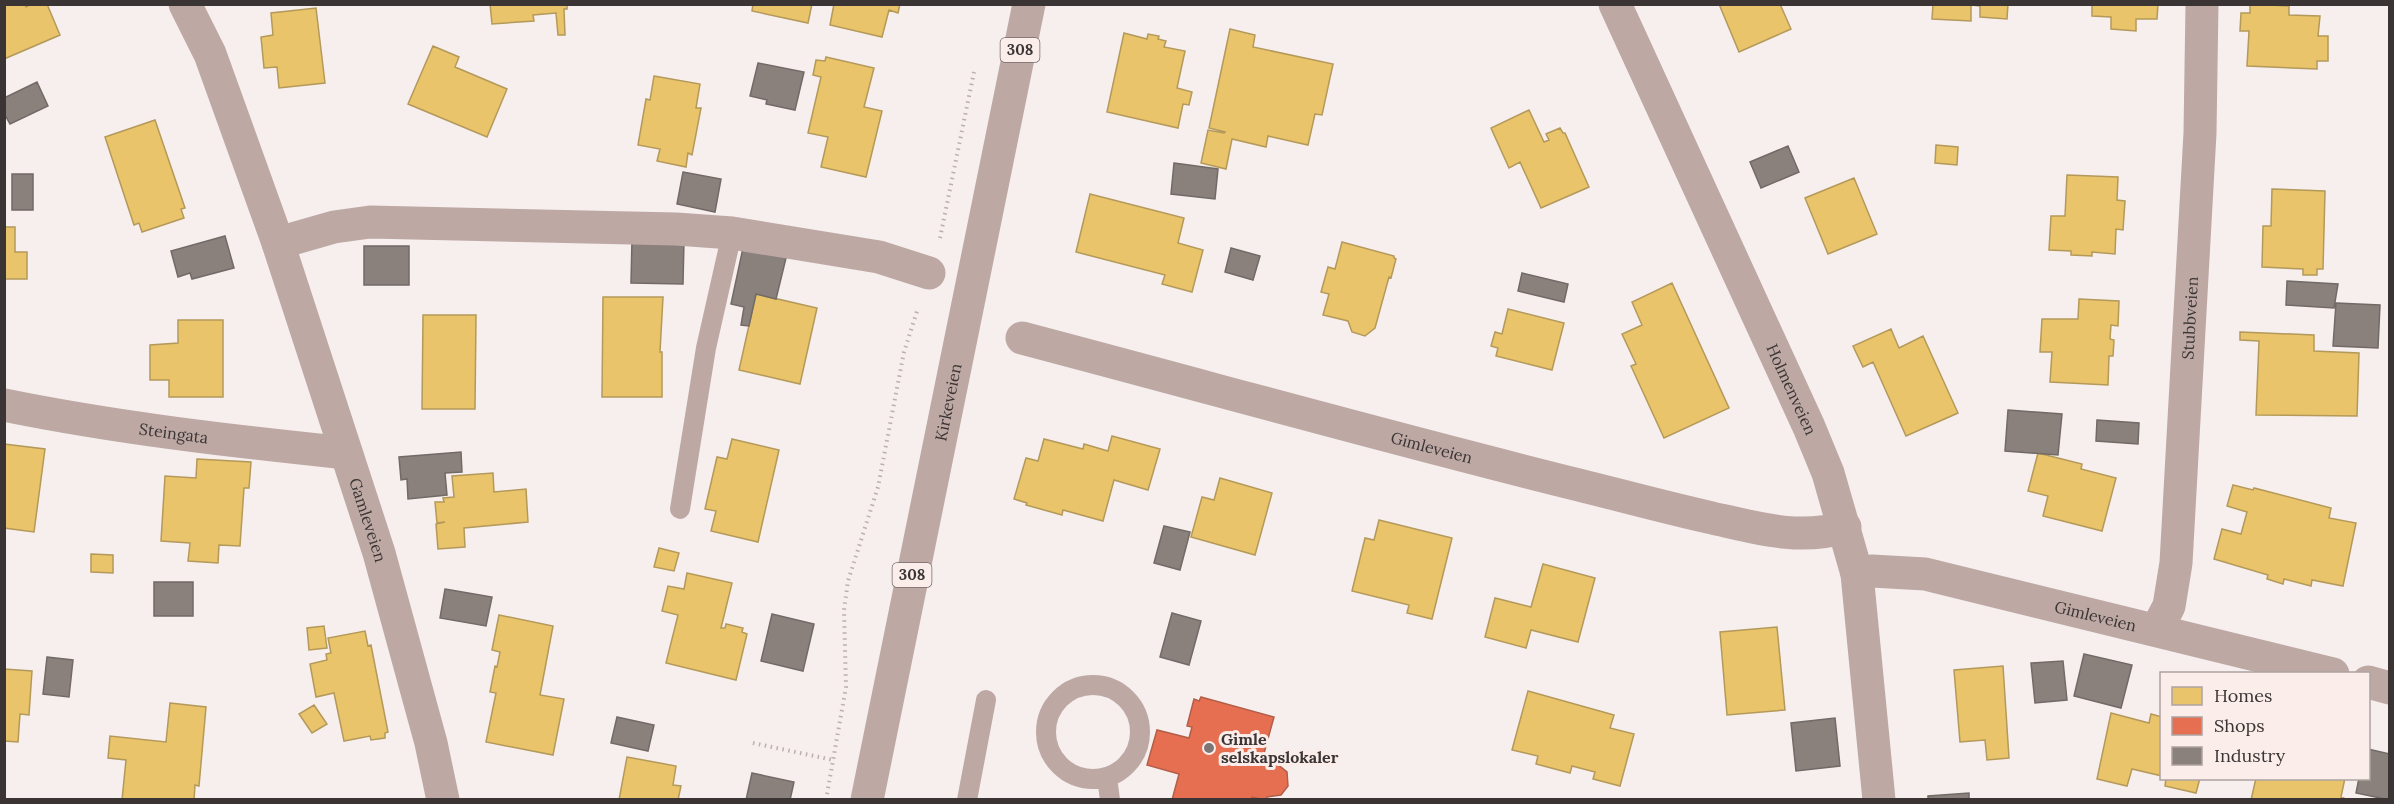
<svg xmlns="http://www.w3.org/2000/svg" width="2394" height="804" font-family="Lora,serif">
<rect width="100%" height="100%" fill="#f6efee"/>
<path fill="#e9c46a" stroke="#b4995a" stroke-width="1.5" d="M4,4H25L26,7L31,4H47L60,35L4,59Z
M490,4H567V9H564L565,35H558L556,13L533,15L534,21L492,24Z
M753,4H812L808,23L752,11Z
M834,4H900L898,13L889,10L882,37L830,25Z
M1719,4H1780L1791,29L1739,52Z
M1933,4H2008L2007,19L1980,17V6L1971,5V21L1932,19Z
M2092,4H2158L2157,19H2136V31L2111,29V17L2092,16Z
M2250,4L2289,6V15L2320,16L2318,36H2328V61H2317V69L2247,66L2249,31H2240L2241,13H2250Z
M316,8L325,83L279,88L277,67L264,68L261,37L273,35L271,13Z
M1230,29L1255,35L1253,47L1333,64L1322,115L1315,114L1308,145L1268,136L1266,147L1232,139L1226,169L1201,163L1208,130L1224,133L1225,132L1209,128Z
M1124,33L1147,39L1148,34L1159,36L1158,39L1166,41L1164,47L1185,51L1177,88L1192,92L1189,105L1183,104L1178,128L1107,112Z
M433,46L459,57L455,67L507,89L487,137L408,104Z
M826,57L874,68L864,107L882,111L866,177L821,167L828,137L808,133L821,77L813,75L816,60L825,61Z
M654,76L700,84L696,108H701L692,155L688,153L686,167L657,161L660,149L638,145L646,99L650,100Z
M1529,110L1544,142L1549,140L1546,134L1560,128L1563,133H1565L1589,187L1541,208L1520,162L1509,168L1491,128Z
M155,120L185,208L181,209L184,218L142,232L139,223L134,225L105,137Z
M1936,145L1958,147L1957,165L1935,163Z
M2067,175L2118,177L2117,200L2125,201L2123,230L2116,229L2115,254L2092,252V256L2071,255V251L2049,250L2051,216H2065Z
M1854,178L1877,234L1828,254L1805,198Z
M2272,189L2325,191L2323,269H2317V275H2303V269L2262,267L2263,226H2271Z
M1090,194L1184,218L1178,243L1203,250L1192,292L1162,284L1165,275L1076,252Z
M4,227H15V252H27V279H4Z
M1342,242L1394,256V258L1396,259L1391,278L1389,277L1375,328L1365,336L1352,332L1348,321L1323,315L1329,294L1321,292L1328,267L1335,269Z
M1672,283L1729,408L1664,438L1631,366L1636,364L1622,334L1642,325L1632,302Z
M756,294L817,308L800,384L739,370Z
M603,297H663L660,352H662V397H602Z
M2079,299L2119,301L2118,326L2111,325L2110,339L2114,340L2113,356H2109L2108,385L2050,382L2052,352H2040L2042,319H2078Z
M1508,309L1564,323L1552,370L1496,356L1498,348L1491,346L1495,332L1502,334Z
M423,315H476L475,409H422Z
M178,320H223V397H169V380H150V345L178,343Z
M1891,329L1899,348L1923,336L1958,413L1906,436L1873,362L1863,367L1853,346Z
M2240,332L2314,335V351L2359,353L2357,416L2256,415L2259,341L2240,340Z
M1112,436L1160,449L1148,490L1114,480L1103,521L1063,510L1062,515L1026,505L1027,503L1014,499L1026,458L1038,461L1044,439L1083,449L1084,444L1108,451Z
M732,439L779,450L758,542L711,531L716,511L705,509L717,457L727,459Z
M4,444L45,449L34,532L4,528Z
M2038,453L2082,464L2081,469L2116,478L2102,531L2043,516L2048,496L2028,491Z
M197,459L251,462L249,488H244L240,546L219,545L218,563L188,561L190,543L161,541L165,476L196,478Z
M493,473L494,492L526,489L528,522L464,528L465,547L438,549L436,524L445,522L437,523L435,502H444L443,498L454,497L452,476Z
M1220,478L1272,493L1255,555L1191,537L1202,497L1214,500Z
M2233,485L2253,490L2254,488L2331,508L2329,518L2356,523L2343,586L2312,580L2311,586L2284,579L2283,584L2267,579L2268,575L2214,559L2222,529L2241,534L2247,512L2227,506Z
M1379,520L1452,538L1432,619L1407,613L1409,605L1352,591L1365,538L1374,540Z
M659,548L679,553L674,571L654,567Z
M91,554L113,555V573L91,572Z
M1543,564L1595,578L1578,642L1531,630L1526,648L1485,637L1495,598L1531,607Z
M687,573L732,583L721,628H725L726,624L743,628L742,632L747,634L736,680L666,663L678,615L662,611L668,586L684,589Z
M499,615L553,626L540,695L564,699L553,755L486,742L496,693L490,692L495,666L497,667L500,652L492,650Z
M324,626L327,648L309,650L307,628Z
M1777,627L1785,710L1727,715L1720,632Z
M365,631L368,646L371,645L388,732L385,733V738L371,740L370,736L344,741L334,693L316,697L310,664L327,660L326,654L331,653L328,638Z
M2003,666L2009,758L1987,760L1985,740L1960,742L1954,670Z
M4,669L32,671L29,715L20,714L18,742L4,741Z
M1528,691L1614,715L1610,728L1634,734L1620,786L1593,779L1595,772L1572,766L1570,773L1536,764L1538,756L1512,750Z
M170,703L206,707L199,786L195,785L194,800H122L126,760L108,758L110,736L166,742Z
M314,705L327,724L312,733L299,714Z
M2111,713L2149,723L2151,714L2162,717V776L2132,769L2127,786L2097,779Z
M627,757L676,766L673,785L681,786L678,800H619Z
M2166,778H2200L2196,793L2165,786Z
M2256,778H2345L2341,797L2348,800H2251Z"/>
<path fill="#e76f51" stroke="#b35e48" stroke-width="1.5" d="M1201,697L1274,717L1263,757L1277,761L1276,763L1287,772L1288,786L1281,795L1267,797L1266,800L1252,797L1251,800H1172L1179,774L1147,765L1157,730L1189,738L1192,727L1187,726L1194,699L1199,701Z"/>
<path fill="#8a817c" stroke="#726a66" stroke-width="1.5" d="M758,63L804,72L795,110L766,104L767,100L750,96Z
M37,82L48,106L10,124L4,113V98Z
M1788,146L1799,172L1761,188L1750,162Z
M1174,163L1218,169L1215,199L1171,194Z
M683,172L721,179L715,212L677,204Z
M12,174H33V210H12Z
M225,236L234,268L192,279L190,273L178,277L171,251Z
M632,238L684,240L683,284L631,283Z
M364,246H409V285H364Z
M743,248L786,258L776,299L756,294L749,326L741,325L744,307L731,304Z
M1231,248L1260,256L1253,280L1225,272Z
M1522,273L1568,284L1564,302L1518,291Z
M2287,281L2338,284L2334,308L2286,305Z
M2336,303L2380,305L2378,348L2333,346Z
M2008,410L2062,414L2058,455L2005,451Z
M2097,420L2139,423L2138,444L2096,441Z
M461,452L462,472L445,473L447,495L408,499L407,479L401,480L399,457Z
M1164,526L1190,532L1180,570L1154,563Z
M154,582H193V616H154Z
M445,589L492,597L486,626L440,618Z
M1172,613L1201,621L1189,665L1160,657Z
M772,614L814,624L803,671L761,661Z
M2084,654L2132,665L2121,708L2074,696Z
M47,657L73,660L69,697L43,694Z
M2063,661L2067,700L2035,703L2031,663Z
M617,717L654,725L648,751L611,743Z
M1835,718L1840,766L1796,771L1791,723Z
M2368,749L2390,754V800L2356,793L2359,778H2368Z
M752,773L794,782L790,800H746Z
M1969,793V800H1928V796Z"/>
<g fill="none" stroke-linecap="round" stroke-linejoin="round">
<path stroke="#bcb0ad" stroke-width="4" stroke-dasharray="1.5 4.5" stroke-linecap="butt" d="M940,238L974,72
M753,743L833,760
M826,800L846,687L844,610L848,581L878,487L904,352L918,308"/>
<path stroke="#bda8a4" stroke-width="20" d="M680,509L706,348L732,233
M1046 732a47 47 0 1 1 94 0a47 47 0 1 1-94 0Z
M1107,777L1110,800
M967,800L986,700"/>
<g stroke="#bda8a4" stroke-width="33">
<path id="s1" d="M185,4L210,54L278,243L379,553L431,743L443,800"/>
<path id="s2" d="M1615,4L1809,427L1828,473L1857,574L1879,800"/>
<path d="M278,243L334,227L370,222L676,229L732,233L879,257L929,273"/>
<path id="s3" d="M1022,338C1208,387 1393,439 1579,485C1623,496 1667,508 1712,518C1757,528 1800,541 1845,527"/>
<path id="s4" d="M4,405C117,428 231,441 346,453"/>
<path id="s5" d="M1857,574L1872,571L1925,574L2333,674"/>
<path id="s6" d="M2157,629L2169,606L2176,563L2200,133L2202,4"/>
<path d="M2368,682L2390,688"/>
</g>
<path stroke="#bea8a4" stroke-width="33" id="s7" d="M867,800L1029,4"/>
</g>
<circle fill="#7c7675" stroke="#faedea" stroke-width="2" cx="1209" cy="748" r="6"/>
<g text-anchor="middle" stroke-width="6" stroke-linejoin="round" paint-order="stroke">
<g fill="#faedea" stroke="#746c6b" stroke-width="1.5">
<rect x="1000.5" y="38" width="39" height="24" rx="4.5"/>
<rect x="892.5" y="563" width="39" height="24" rx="4.5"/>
</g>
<g font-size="15" font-weight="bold" fill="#3a3534">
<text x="1020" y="55">308</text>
<text x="912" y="580">308</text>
</g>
<g font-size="16" fill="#3a3534" stroke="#faedea">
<text dy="6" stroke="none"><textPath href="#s6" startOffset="315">Stubbveien</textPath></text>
<text dy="6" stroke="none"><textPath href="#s2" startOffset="424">Holmenveien</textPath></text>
<text dy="6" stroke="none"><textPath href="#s7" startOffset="406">Kirkeveien</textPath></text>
<text dy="6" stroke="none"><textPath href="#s4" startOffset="172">Steingata</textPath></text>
<text dy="6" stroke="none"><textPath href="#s3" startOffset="424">Gimleveien</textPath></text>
<text dy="6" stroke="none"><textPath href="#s1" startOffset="548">Gamleveien</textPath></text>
<text dy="6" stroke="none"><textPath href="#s5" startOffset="244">Gimleveien</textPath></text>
</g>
<g font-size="16" font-weight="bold" fill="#3a3534" stroke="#faedea" text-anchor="start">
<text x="1221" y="745">Gimle<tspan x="1221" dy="18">selskapslokaler</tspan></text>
</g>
</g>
<rect width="2394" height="804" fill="none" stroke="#3a3534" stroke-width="12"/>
<rect x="2160" y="672" width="210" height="108" fill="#faedea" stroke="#ada3a1" stroke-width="1.5"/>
<rect x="2172" y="687" width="30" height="18" fill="#e9c46a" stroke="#ada3a1" stroke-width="1.5"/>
<text x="2214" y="702" font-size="18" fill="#3a3534">Homes</text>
<rect x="2172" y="717" width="30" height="18" fill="#e76f51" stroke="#ada3a1" stroke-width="1.5"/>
<text x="2214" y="732" font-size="18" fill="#3a3534">Shops</text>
<rect x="2172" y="747" width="30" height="18" fill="#8a817c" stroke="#ada3a1" stroke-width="1.5"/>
<text x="2214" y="762" font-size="18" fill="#3a3534">Industry</text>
</svg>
